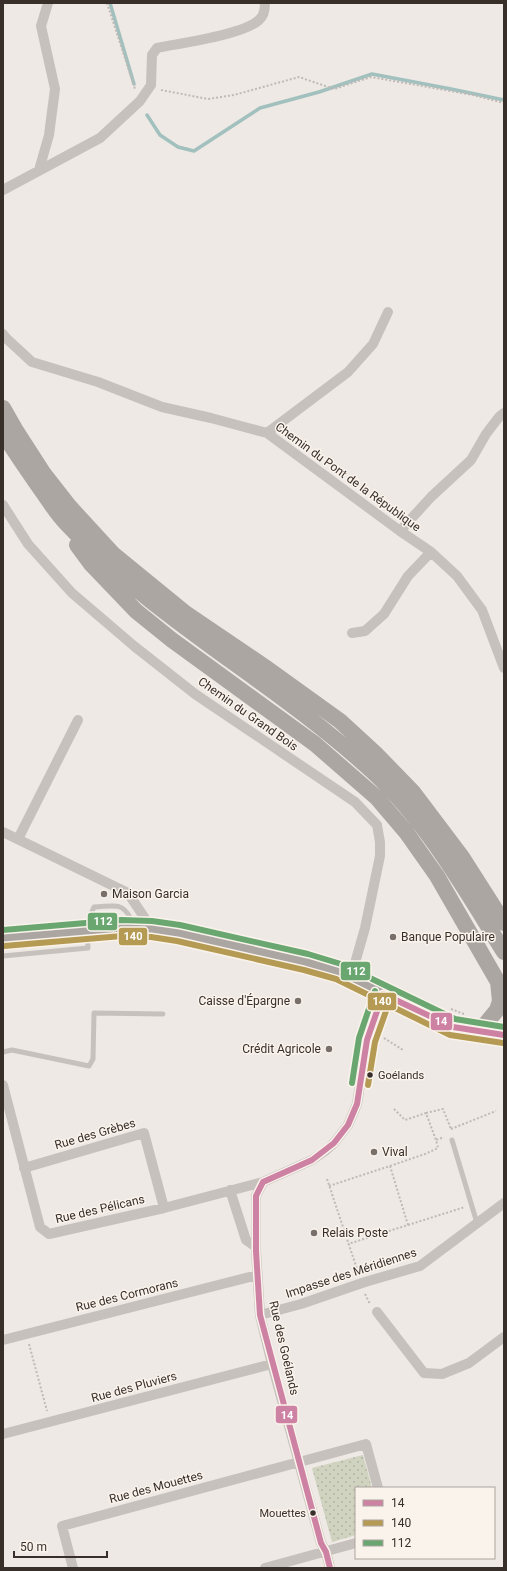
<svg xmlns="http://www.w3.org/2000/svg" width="507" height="1571" font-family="Roboto,sans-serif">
<defs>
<pattern id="park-dots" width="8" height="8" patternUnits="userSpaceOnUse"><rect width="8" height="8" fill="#d0d3bf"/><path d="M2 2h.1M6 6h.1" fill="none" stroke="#b3b5a4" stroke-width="1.8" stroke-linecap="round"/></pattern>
</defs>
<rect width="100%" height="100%" fill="#eee9e4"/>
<path fill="url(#park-dots)" d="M363,1455L372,1488H356V1535L332,1542L312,1468Z"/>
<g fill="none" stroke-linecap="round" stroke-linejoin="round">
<path stroke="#a1c0be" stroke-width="3.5" d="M110,3L134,84
M147,115L160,135L178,147L194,151L260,108L319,92L372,74L451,89L504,100"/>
<path stroke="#c0b9b5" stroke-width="2" stroke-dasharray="2 2" stroke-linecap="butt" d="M107,3L135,89
M161,90L208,99L234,95L299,77L334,89L371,77L473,95L504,103
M451,1009L464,1014
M384,1038L403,1050
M394,1109L405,1120L426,1113L436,1140
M426,1113L443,1109L451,1129
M451,1129L496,1111
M390,1166L425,1154L438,1148L436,1140L444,1137
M327,1179L358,1272
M329,1186L390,1166L408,1225L348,1244
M408,1225L465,1207
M365,1294L370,1304
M29,1344L47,1411"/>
<path stroke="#c7c1bd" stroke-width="5" d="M85,928L94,907C118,906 123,901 134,925
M3,956L88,948L87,933
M3,1052L12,1050L89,1066L93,1059L94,1013L163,1014
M452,1140L477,1223"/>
<path stroke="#c7c1bd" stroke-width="10" d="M39,170L49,135L55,89L41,26L48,3
M3,190L100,138L140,101L151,85L152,55L157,48C181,43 243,35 259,20C264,16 265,9 265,3
M3,334L7,339L32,362L98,382L162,407L211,418L267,433L400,531L431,552L457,576L482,610L504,668
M267,433L348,372L373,344L388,312
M3,505L28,544L72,593L134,646L195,694L355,802L377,825L380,842V856L365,928L351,977
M400,531L431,497L471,460L486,434L499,417L504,413
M352,633L365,631L384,614L408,576L431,552
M3,832L128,893L152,929
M18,839L78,720
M3,1085L40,1227L49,1234L164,1208L263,1182
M24,1168L144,1133L164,1208
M230,1190L246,1240L256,1247
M377,1312L424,1373L442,1374L469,1363L504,1337
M260,1315L301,1304L365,1282L420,1266L504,1203
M3,1340L257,1275
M3,1434L272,1364
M73,1568L62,1526L366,1444L378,1488
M265,1568L356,1543
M330,1568L326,1552L321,1543L272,1364L260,1315L256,1251V1196L263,1182L312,1160L325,1151L334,1143L348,1125L357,1104L367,1040L383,994"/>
<path stroke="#aca6a2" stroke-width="16" d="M3,408L15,429L44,474L69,506L113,554L184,612L265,667L340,721L377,755L413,792L462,857L504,923
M3,433C16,454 30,474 44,494C51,504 58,515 66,523C156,621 276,682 373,772C427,822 466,891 504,952
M77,545L91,564L136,611L172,640L315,744L377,798L406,832L437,876L498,982L500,1001L497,1010L479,1032
M3,938L122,928L152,929L178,933L306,962L339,972L453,1027L504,1035"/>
<defs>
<path id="bus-1" d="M383,994L453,1027L504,1035
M330,1568L326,1552L321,1543L260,1315L256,1251V1196L263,1182L312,1160L334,1143L348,1125L357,1104L367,1040L383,994"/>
<path id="bus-2" d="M4,946L122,936L151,937L177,941L304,970L336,979L450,1035L503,1043
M368,1085L375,1042L391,997"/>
<path id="bus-3" d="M3,930L121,920L152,921L180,925L308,954L341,964L455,1019L504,1027
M352,1083L359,1038L375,991"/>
</defs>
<use href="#bus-1" stroke="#faf3ec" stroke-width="9"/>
<use href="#bus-2" stroke="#faf3ec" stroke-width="9"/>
<use href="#bus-3" stroke="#faf3ec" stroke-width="9"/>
<use href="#bus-1" stroke="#ce82a3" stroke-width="6"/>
<use href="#bus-2" stroke="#b59a53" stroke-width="6"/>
<use href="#bus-3" stroke="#6aa770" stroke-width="6"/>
</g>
<g fill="#786f6b" stroke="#faf3ec" stroke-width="1.5">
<circle cx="104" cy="894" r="4"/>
<circle cx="393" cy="937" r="4"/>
<circle cx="298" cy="1001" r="4"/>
<circle cx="329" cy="1049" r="4"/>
<circle cx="374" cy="1152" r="4"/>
<circle cx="314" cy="1233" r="4"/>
</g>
<g fill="#382e2a" stroke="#faf3ec" stroke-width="1.5">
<circle cx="370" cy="1075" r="3.5"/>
<circle cx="313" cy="1513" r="3.5"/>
</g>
<g text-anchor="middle" stroke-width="3" stroke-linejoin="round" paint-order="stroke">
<g font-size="11" fill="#382e2a" stroke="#faf3ec" text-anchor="start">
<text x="378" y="1079">Goélands</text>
<text x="306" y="1517" text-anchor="end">Mouettes</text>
</g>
<g font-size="12" fill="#382e2a" stroke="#faf3ec">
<text transform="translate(348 477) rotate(36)" y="4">Chemin du Pont de la République</text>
<text transform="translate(248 714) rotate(35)" y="4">Chemin du Grand Bois</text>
<text transform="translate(95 1134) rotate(-16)" y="4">Rue des Grèbes</text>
<text transform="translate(100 1209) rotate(-13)" y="4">Rue des Pélicans</text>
<text transform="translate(351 1273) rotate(-18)" y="4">Impasse des Méridiennes</text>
<text transform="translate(127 1295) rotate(-14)" y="4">Rue des Cormorans</text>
<text transform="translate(284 1348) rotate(77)" y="4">Rue des Goélands</text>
<text transform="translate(134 1387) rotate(-15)" y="4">Rue des Pluviers</text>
<text transform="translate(156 1487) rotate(-15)" y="4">Rue des Mouettes</text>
</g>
<g font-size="12" fill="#382e2a" stroke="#faf3ec" text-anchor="start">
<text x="112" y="898">Maison Garcia</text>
<text x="401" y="941">Banque Populaire</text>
<text x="290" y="1005" text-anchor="end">Caisse d'Épargne</text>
<text x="321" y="1053" text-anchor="end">Crédit Agricole</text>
<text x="382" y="1156">Vival</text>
<text x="322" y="1237">Relais Poste</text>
</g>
</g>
<g stroke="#faf3ec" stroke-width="1.5">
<rect x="87" y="912" width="31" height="19" rx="4" fill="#6aa770"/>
<rect x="118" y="927" width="30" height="19" rx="4" fill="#b59a53"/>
<rect x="340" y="961" width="31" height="20" rx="4" fill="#6aa770"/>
<rect x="367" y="992" width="30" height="19" rx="4" fill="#b59a53"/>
<rect x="430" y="1012" width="23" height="19" rx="4" fill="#ce82a3"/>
<rect x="275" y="1405" width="23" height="19" rx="4" fill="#ce82a3"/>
</g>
<g font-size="11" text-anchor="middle" font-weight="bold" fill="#fff">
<text x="103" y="925">112</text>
<text x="133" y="940">140</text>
<text x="356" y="975">112</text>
<text x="382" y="1005">140</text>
<text x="441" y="1025">14</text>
<text x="287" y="1419">14</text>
</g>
<rect width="507" height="1571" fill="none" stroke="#382e2a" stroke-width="8"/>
<rect x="355" y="1487" width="140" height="72" fill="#faf3ec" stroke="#aca49e"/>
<rect x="363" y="1500" width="20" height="6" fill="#ce82a3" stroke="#aca49e"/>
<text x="391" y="1507" font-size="12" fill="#382e2a">14</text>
<rect x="363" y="1520" width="20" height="6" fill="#b59a53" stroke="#aca49e"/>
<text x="391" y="1527" font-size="12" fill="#382e2a">140</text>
<rect x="363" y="1540" width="20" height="6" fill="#6aa770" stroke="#aca49e"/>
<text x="391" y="1547" font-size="12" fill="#382e2a">112</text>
<path d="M14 1551v6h93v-6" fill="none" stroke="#382e2a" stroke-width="2"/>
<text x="20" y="1551" font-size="12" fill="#382e2a" stroke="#faf3ec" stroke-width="3" paint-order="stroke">50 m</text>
</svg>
